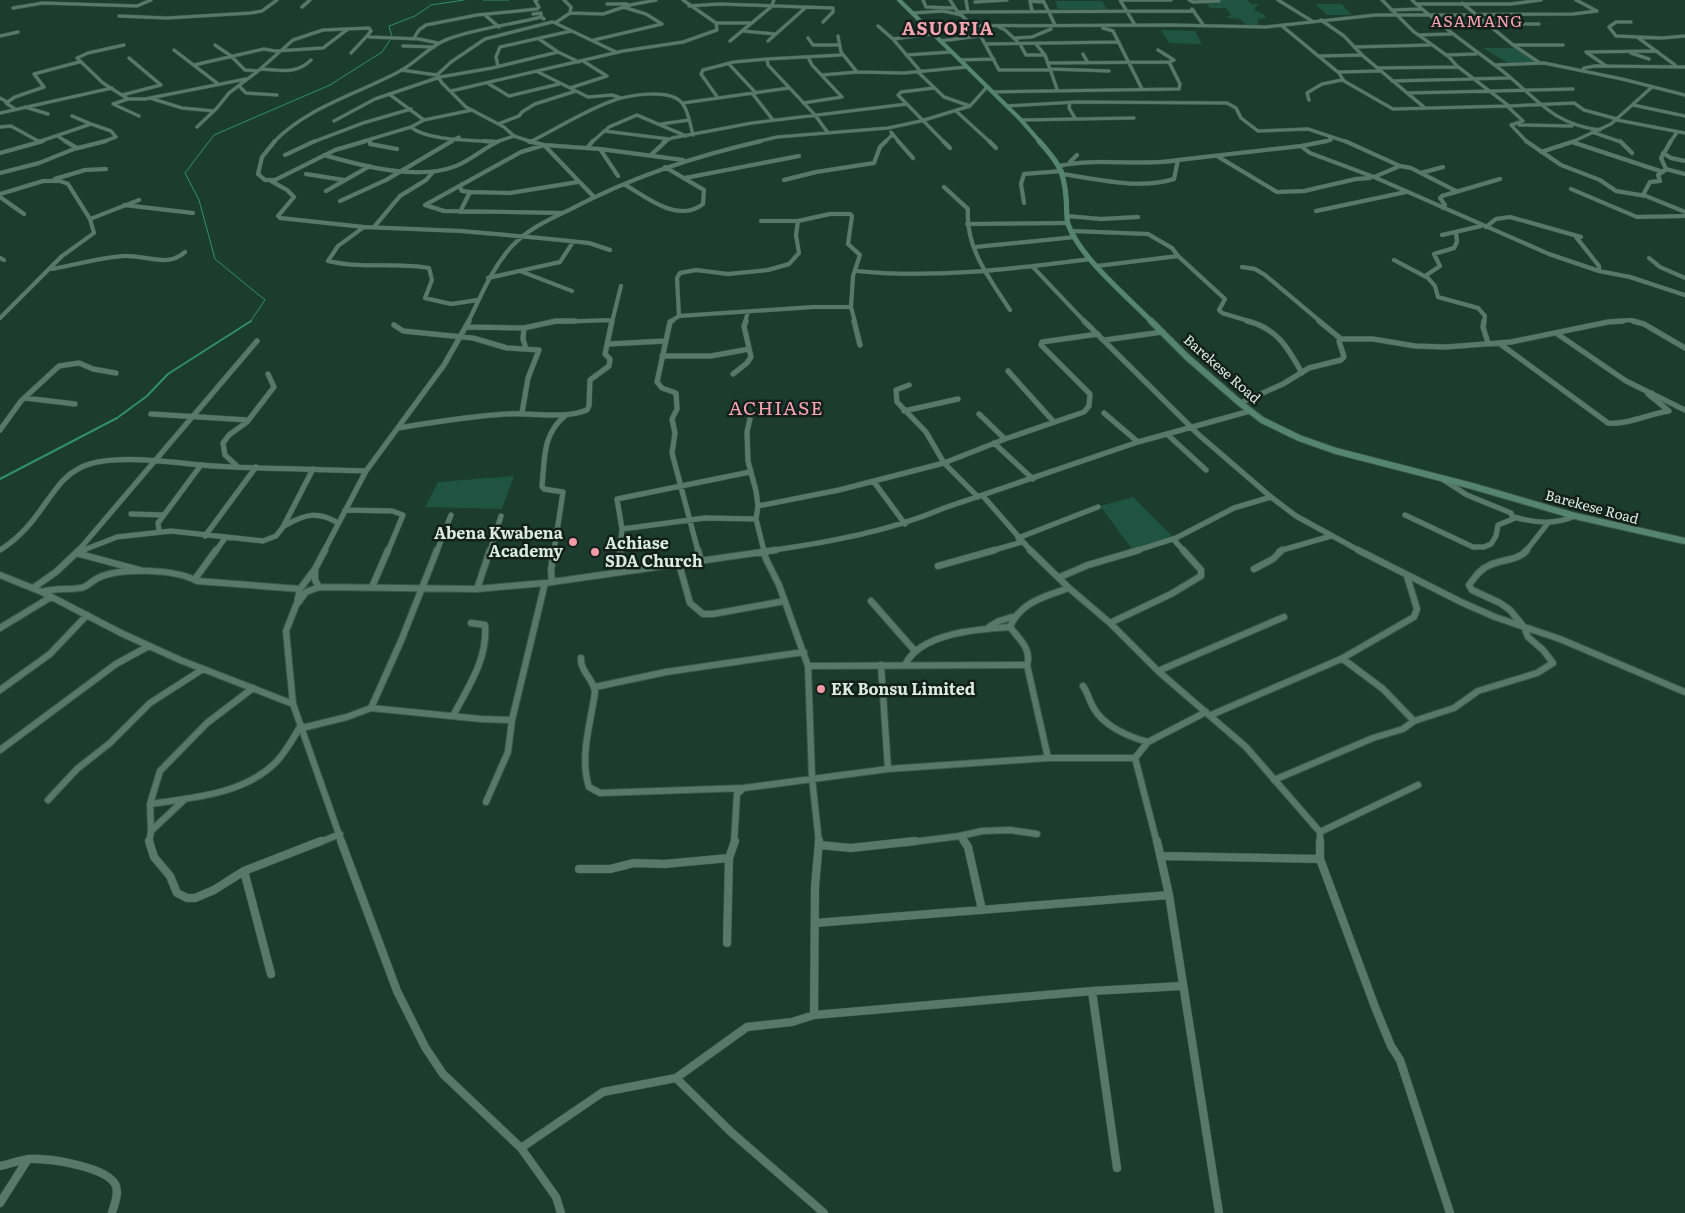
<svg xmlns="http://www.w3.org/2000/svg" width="1685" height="1213" font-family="Literata,serif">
<rect width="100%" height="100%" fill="#1b3c2f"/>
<path fill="#1e5441" d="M1217,0H1247L1251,4H1258L1259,6H1256L1254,10L1263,14L1267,18L1258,19V25H1246L1240,19L1225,17L1231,15L1226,8H1210L1206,3Z
M1055,1H1102L1107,9H1058Z
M1315,4H1342L1352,15H1327Z
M1161,30L1195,31L1202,44L1169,43Z
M1483,48H1514L1536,62L1510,64Z
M514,476L502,509L425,507L438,482Z
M1133,497L1173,537L1132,549L1100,506Z"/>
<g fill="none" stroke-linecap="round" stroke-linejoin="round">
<path stroke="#328e6f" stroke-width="1" d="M483,0H509
M250,322L265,300L215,259L199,200L185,173L214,135L330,85L382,52L392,37L389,26L415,16L431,5L464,0"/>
<path stroke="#328e6f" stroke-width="2" d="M0,479L117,418L147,396L168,374L251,321"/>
<defs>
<path id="street-far4" d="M564,0L571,7L570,13
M923,0L926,7L954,8
M950,0L957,11L978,31L999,70H1051
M966,0L968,12
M1043,0L1055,25
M1120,0H1171
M1120,0L1135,25
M1189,0L1193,2L1219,1
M1278,0L1312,21
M1382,0L1413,31L1449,57L1457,66L1509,106L1574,103L1584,110L1617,119
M1412,0C1440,26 1470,46 1500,69C1536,97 1551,124 1600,130
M1576,0L1597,11
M975,2L1007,0
M1462,3L1513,45L1540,63
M607,4H627
M1416,4H1511L1541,0
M689,6L719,4L833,8V12L823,22
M302,7L310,0
M13,8L43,3L137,6L151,0
M1192,9L1204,26
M1391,10L1422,9
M1032,11L1030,1L1043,2
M959,12L1194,11
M913,13L943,11L962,15
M533,14L541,13V17L544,19
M485,15L499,27
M119,16L167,18L251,13L262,11L277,0
M1321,20L1344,36L1362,55L1425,108
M553,22L616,52
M1631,22H1616L1609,27L1616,36L1662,38L1685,36
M555,23L570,13L603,14L630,5L656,0
M716,23H752
M1439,24H1539
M878,26L893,39L921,72
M925,26L1171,25L1266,27L1376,15L1573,14L1597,11
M997,26L1005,30L1017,41
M1282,26L1339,73L1344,81L1393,109L1509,106
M1103,28L1113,31L1142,89
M743,31L775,34
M1418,35L1451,34
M0,36L18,32
M838,36L841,52L857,72
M1637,37L1675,65
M414,38L419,30L426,25L477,15L537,9L539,7L535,1L537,0
M808,38L813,45H837
M1015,38L1032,37L1051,29
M539,39L558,52L579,62
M893,39L933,34
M594,40L662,24L646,14L623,7
M730,41L771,7L774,0
M768,41L804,9L801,7
M940,41L980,36
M1035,43L1045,55L1057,89
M985,44L1119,42
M124,45L88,53L77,58L103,83L128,99H145L246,79
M215,45L231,56L245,70L258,71
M1513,45H1563
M403,46L434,47
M1021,46L1026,55H1045
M1354,47L1430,45
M174,50L217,83
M1586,52L1657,51
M1586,52L1606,66
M351,53L367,36
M1631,53L1649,59
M1083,54L1088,63
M906,55L951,52
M1446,55L1476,54
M1319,56L1362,55
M959,60L994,59
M583,61L607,76
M728,63L756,93
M1048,63L1169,62L1174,60L1158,50
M194,65L264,49L275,51L323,48L348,29
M1495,65L1544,63L1622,79L1685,95
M498,66L496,57L500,47L571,31
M1377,68L1458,67
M260,69C280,70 296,75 311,60
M1050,69L1109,71
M401,70L437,75
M1582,71L1584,68L1595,66L1685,67
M538,72L588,97L612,95L621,98
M918,72L944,97L970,106
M1338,72L1380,71
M822,75L857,72L904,73L967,67
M1392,81L1509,78
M489,84L509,96L559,84
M239,86L246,93L277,95
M570,88L607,76
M934,88L901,92L898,95L944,142
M451,91L623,51L683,42L717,30L716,23L683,0
M992,92L1179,89L1180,84L1169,62
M752,93L773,120
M1407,93L1573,89
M122,95L161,85L129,58
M0,98L7,102
M150,98L182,108L214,111
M718,98L701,74L703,70L734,62L767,59
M128,99L113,104L139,116
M1309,100L1307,93L1322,84L1342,80
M683,103L789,88
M803,103L842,97L812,65L808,57
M1070,103L1069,108L1075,118
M1633,105L1685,116
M1006,106L1077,102L1227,103L1236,108L1241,118L1258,131L1308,129L1347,142
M1507,106L1523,121L1511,125L1527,142
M25,107L48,114
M15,109L6,103L15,97L44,87L34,74L79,62
M956,111L990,142
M0,113L112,88
M424,120L472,110
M1021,120L1134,118
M1617,120L1685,133
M334,121L375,99L440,77L492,68L558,52
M91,124L111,131L116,137L102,142
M498,124L519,116L522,112L535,104L576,91
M661,124L689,120
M1519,125L1572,126
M0,127L11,126L40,142
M197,127L217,108L229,93L258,71L293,40L323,30L369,28L371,31L367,36L370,37L419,39L438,43
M411,127C427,141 474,140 496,142
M604,131L669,139
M891,132L899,142
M1592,132L1621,142
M828,133L815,115L768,65L767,59L841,55
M59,137L67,142
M370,139V142
M38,142L91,124L72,116
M274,142C307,107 358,94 400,71C417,62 429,46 448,39C477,28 511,25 541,17
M313,142L363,123L411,109
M361,142L411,127L424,120L389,94
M450,142L459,137
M496,142L514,136
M530,142C556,129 586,110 612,101C628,95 670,88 682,103C689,111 690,125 693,135
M532,142L514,136L504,127L466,107L442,83L437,75L451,62L485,39L552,22
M592,142L609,127L637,115L686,136
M663,142L672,138L752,123L907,104
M756,142L777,137L888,128L921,121L970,106L987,87
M885,142L893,134
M1321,142L1331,140L1329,137
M1572,142L1611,124L1652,87
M1670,142L1676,134L1675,132"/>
<path id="street-far3" d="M38,141L40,142
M65,141L77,148
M275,141L262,157L258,174L265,180H275L335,150L366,141
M370,141V144L397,149
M484,141L496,142
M528,141L544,145L600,149L683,160
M898,141L913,158
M943,141L950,148
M989,141L996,148
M1345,141L1400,166L1374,177
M1526,141L1561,165L1600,180L1616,191L1646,196L1685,212
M1620,141L1632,153
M1671,141L1661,158L1666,169L1685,174
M530,142L533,141
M1572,142L1663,172
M1301,146L1310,153L1374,177L1549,254L1599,271L1630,277L1685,295
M587,148L593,141
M600,149L618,176
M1541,152L1575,141
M0,153L43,141
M1663,153L1671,158L1685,161
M285,155L315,141
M324,155C362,166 418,181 456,166C471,160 484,148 499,141
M651,155L666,141
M1217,156L1277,192L1304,191L1356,179L1370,178
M1070,162L1077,155
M1059,166C1098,157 1139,167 1178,160
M1400,166L1411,168L1456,191
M0,173L39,163L74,149L106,141
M1421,173L1443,167
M306,174L344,180
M1062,174C1097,179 1139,190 1174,179L1178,160L1301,146L1327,141
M685,178L799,156
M55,179L85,170L106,169
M784,180L816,172L874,163L880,147L886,141
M271,181L287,190L294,197L278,216L280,218L364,227L461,231L540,238L589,243L610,250
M462,184L460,187L462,191L470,192
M624,184C646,197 678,224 703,204L704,190L665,167
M944,187L968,209C965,248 990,279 1010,310
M1571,189L1637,217L1685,216
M326,191L370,166
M0,194L43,181H60L68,184L90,219L94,233L62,256L0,318
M1643,195L1650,182L1660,181L1658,175L1665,170
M0,197L24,214
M340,201L386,180L452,141
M1024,203L1021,184L1024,174L1062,171
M124,205L193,213
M425,205L521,152L544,145L594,197
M425,205L444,211L562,213
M1443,208L1445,205L1440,198L1442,196L1500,179
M1316,211L1406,192
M460,212L470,192L510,193L578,182
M1067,216L1101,219L1138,217
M90,219L139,200
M967,224L1068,223
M364,227L338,246L328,261C361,269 395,262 429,268L432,280L425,298L451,304L478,300
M374,227L400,196L426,180L433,172
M1486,227L1496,219L1510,217L1581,237
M1072,231L1148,234L1172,248L1178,256L1097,266
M1442,235L1481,226
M1576,237L1599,266V271
M975,247L1075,237
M1178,256L1225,299L1219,310L1222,313L1252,322
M0,258L4,260
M1649,258L1660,267L1685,278
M1394,260L1428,278L1435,286L1438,297L1478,308L1485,316L1484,322
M1032,266L1085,322
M1242,267L1255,269L1265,275L1321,322
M52,269C76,265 101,257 125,256C146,255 168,268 185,252
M520,271L572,291
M857,271C936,279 1012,269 1090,259
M1425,276L1440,266L1434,254L1454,248L1457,242L1456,233
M488,278L560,262L573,242
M851,307L855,322
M679,316L677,278L680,273L696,270L728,274L768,270L789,264L799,253L796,235L798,221
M468,322C481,296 492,268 512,246C528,229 548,220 569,210C632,177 692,157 761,141
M552,322L612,320
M612,322L621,286
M670,322L679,316L813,307H851L853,276L860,255L848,244L852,216L850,214H830L798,221H761
M745,322L748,312
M1609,322L1631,320L1637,322"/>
<path id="street-far2" d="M672,321L670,322L657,382L662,388L676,393L677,409L672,419L675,433L672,453L698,551
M854,321L860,345
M1084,321L1199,435L1271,497L1296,516L1360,551
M1247,321C1277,328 1288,348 1302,373
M1319,321L1341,339H1373L1415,346L1446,347L1511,342L1608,322L1623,321
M1484,321L1483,327L1488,343
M1633,321L1644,324L1685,348
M394,325L403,331L473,338L507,348L539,350L528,378L522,413
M466,327L524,328L556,321H575
M524,328L523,339L526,349
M1556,333L1626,381L1685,410
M1105,340L1162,332
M1499,343L1608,423C1626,425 1649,414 1669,411L1648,394L1652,393
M608,344L665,341
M662,356H711L749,349
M1008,371L1053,421
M733,374L747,363L751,357L744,326L746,321
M909,385L896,390L897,402L926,432L944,463L978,497
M25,398L75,404
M1240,403L1283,384L1309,368L1341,360L1344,357L1339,341L1341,339
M904,411L958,399
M1104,413L1138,442
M151,414L248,420
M751,414L747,432L748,461L756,491L758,506L756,519L764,551
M979,414L1005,439
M398,428C434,422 470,416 506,414C533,412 562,420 587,410L589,406L590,380L609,366L610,359L605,354L612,321
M0,430L21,401L59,366L79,363L93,369L116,373
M1167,434L1206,470
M994,443L1033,479
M237,466L225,455L223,443L229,435L247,422L274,387L268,374
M874,482L905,524
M983,496L1031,551
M758,506L839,490L944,463L1005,439L1084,412L1089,406L1090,394L1041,345L1042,342L1098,334
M345,510L392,511L403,515L388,551
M131,514L164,515
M1405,515L1473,547H1484L1491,544L1496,536L1498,525L1513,519L1511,513L1467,495L1442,479
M1514,517C1535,523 1554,525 1575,516
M286,525C305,514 318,511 338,523
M622,529L705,518L756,519
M159,531L158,523L201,465
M205,536L256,467
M1018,538L1098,507
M1173,539L1184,551
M0,550C20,538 34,520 47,501C57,488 63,477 78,469C109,451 178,464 214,466C264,469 315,469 366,471
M78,551L257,341
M81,551L117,537L171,531L263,541L276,536L283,527L313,469
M216,551L225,538
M324,551L366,471L444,365L469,321
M437,551L451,515
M490,551L501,516
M554,551L563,492L544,489L542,486C545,458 542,434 566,415
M620,551L622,529L617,499L750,472
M768,551C828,542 888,532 944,508L1138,442L1250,411
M991,551L1022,542
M1135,551L1176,538L1234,508L1271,497
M1279,551L1331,536
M1526,551L1548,523"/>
<path id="street-far1" d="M79,550L76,553L143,571
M325,550L315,569L300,589L297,603L286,631L293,704L342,843
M620,550L622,572
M698,550L701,561
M764,550L766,559L779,585L808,666L812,778L819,843
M1030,550L1069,588L1110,623L1158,671L1246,747L1320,832V843
M1358,550L1461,602L1495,617L1560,639L1685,692
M679,564L690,603L703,614H713L785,601
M938,566L995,550
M1254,569L1273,559L1282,550
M315,570V580L319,587
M0,575L42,592L121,633L180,660L293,704
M1060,577L1088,565L1139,550
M195,579L216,550
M552,582L551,570L554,550
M372,587L388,550
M33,588L56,572L76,553L84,550
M477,589L490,550
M42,592C57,587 73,591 84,587C89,585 93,580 98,578C120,567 175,569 197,581L300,589
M871,601L914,650
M298,603L306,592L319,587L477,589L545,583L776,550
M1110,623L1171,594L1201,576V570L1183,550
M989,627L999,621L1012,617
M0,628L51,597
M581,658C580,672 594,679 595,692C591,722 579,757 589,787L600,793L744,788L888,769L1048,758H1135
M881,665L888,769
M905,665C920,633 978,629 1010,627
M808,666L1027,665
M1158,671L1284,617
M1083,686C1088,693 1089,700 1093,707C1103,726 1129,737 1148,742
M595,687L666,672L804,652
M0,690L50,654L87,615
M371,708L401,641L437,550
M1211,715L1341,659L1414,617L1417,609L1407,576
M453,716C468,687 488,659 485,625L471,623
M1414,721L1454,708L1478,691L1537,673L1553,663L1543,650L1528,637L1524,627L1510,610L1500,603L1472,590L1469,585C1475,577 1480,569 1490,565C1502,559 1518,561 1527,550
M302,728L347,717L371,708L481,719L512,720L545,583
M0,750L116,664L149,646
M1048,758L1027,665C1032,649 1019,639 1010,627C1020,602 1046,596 1069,588
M1274,780L1373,738L1403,729L1414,721L1383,689L1343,659
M48,800L77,769L110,743L150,703L203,669
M486,802L508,752L512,720
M150,804C192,798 246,794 277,761C287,750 294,737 301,725
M151,831L185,799
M1320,832L1418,785
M960,836L965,843
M149,843L151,831L150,804L160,771L207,723L253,688
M318,843L340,834
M734,843L737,794L744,788
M904,843L960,836L982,831L1010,830L1037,834
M1157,843L1135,758L1148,742L1206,712"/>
<path id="street" d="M149,841L154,857L170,876L177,893L187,898H195L214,890L244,871L321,841
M341,841L397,991L425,1047L443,1074L521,1148L556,1197L561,1213
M964,841L968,847L982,910
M1157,841L1169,895L1219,1213
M1320,841V859L1375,1007L1391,1046L1400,1060L1450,1213
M819,845L851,848L915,841
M1161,856L1320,859
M579,869H610L634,863L664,864L729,858
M244,871L271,974
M815,923L1169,895
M727,943L729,858L735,841
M1092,991L1117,1168
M814,1015L815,887L819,841
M676,1078L731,1132L824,1213
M521,1148L603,1092L676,1078L747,1027L792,1022L814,1015L1092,991L1182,986
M0,1166C10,1164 20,1160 30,1159C49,1158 109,1167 116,1186C119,1195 114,1205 112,1213
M0,1203L28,1159"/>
<path id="secondary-far2" d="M899,0L1021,120L1040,142"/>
<path id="secondary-far1" d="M1039,141C1057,161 1064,170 1066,197C1067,206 1066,216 1068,224C1080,258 1127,296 1152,322"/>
<path id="secondary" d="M1151,321L1187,357L1240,403L1262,420L1299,438L1336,451L1472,486L1575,516L1685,541"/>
</defs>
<use href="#street-far4" stroke="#3a564c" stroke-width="4"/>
<use href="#street-far3" stroke="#3a564c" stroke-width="4.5"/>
<use href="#street-far2" stroke="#3a564c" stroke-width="6"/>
<use href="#street-far1" stroke="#3a564c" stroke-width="8"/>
<use href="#street" stroke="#3a564c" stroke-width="9"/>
<use href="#secondary-far2" stroke="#3a564c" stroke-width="4.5"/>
<use href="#secondary-far1" stroke="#3a564c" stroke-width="5.5"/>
<use href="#secondary" stroke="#3a564c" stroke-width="8"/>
<use href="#street-far4" stroke="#57786a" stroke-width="3"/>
<use href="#street-far3" stroke="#57786a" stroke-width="4"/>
<use href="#street-far2" stroke="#57786a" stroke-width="5"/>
<use href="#street-far1" stroke="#57786a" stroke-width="6"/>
<use href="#street" stroke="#57786a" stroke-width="8"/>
<use href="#secondary-far2" stroke="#558472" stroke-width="4"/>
<use href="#secondary-far1" stroke="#558472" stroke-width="5"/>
<use href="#secondary" stroke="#558472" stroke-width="6"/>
</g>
<g fill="#f39aa7" stroke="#121f1a" stroke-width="2">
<circle cx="573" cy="542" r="5"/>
<circle cx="595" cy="552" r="5"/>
<circle cx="821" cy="689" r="5"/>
</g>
<g text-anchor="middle" stroke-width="5" stroke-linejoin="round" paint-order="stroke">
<g font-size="14" fill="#d9ebe3" stroke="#121f1a">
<text transform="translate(1222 369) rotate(41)" y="5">Barekese Road</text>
<text transform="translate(1592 507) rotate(15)" y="5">Barekese Road</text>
</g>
<g font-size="16" letter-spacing="1" fill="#f9a5b1" stroke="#121f1a">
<text x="1477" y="27">ASAMANG</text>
</g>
<g font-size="16" font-weight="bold" fill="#d9ebe3" stroke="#121f1a" text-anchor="start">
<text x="563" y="539" text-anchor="end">Abena Kwabena<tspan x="563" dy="18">Academy</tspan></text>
<text x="605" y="549">Achiase<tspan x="605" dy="18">SDA Church</tspan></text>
<text x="831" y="695">EK Bonsu Limited</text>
</g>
<g font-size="18" font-weight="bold" letter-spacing="1" fill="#f9a5b1" stroke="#121f1a">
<text x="948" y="35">ASUOFIA</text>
</g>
<g font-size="19" letter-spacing="1" fill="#f9a5b1" stroke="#121f1a">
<text x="776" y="415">ACHIASE</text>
</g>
</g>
</svg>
